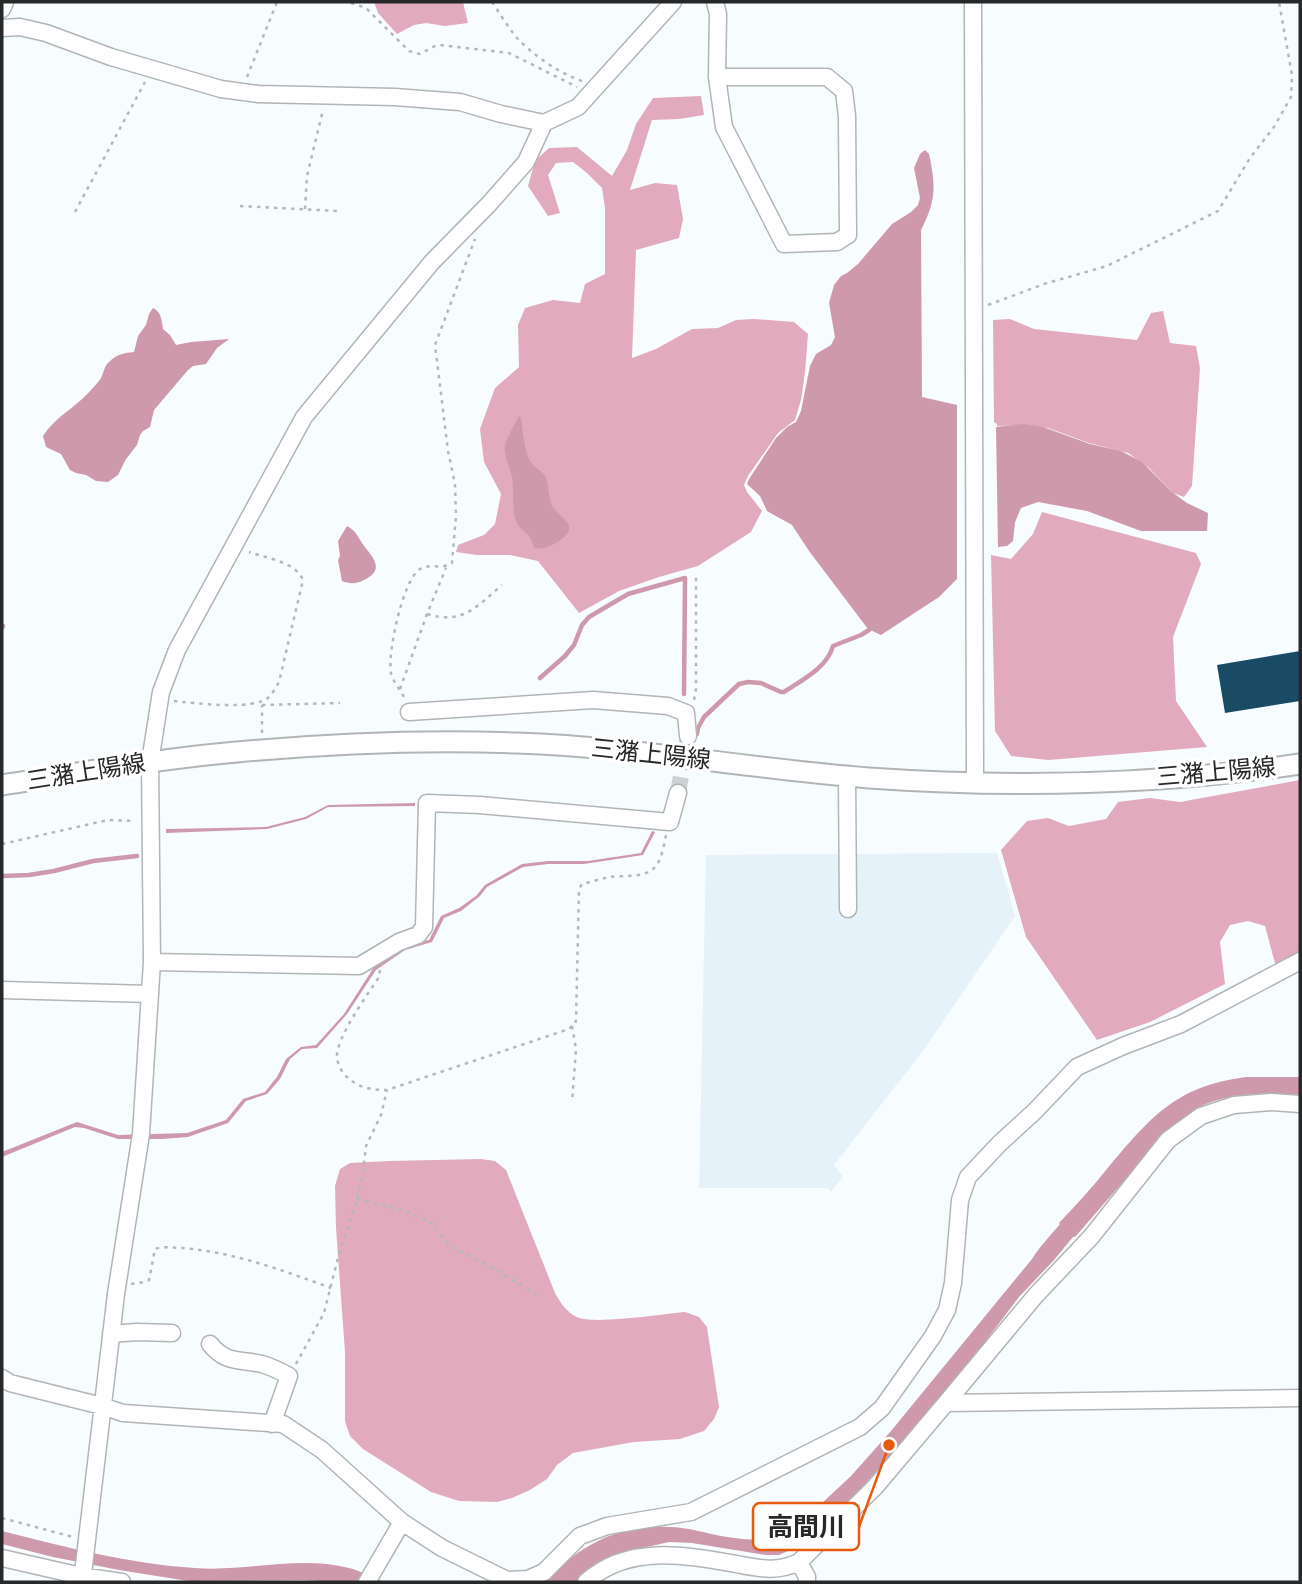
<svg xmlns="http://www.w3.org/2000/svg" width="1302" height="1584" font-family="Jost,'Noto Sans JP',sans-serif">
<rect width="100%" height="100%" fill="#f7fcff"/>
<path fill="#e6f2fa" d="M997,853L1015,916L923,1051L834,1165L843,1177L831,1192L828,1188H699L706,855Z"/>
<path fill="#e1abbd" d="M374,2H463L468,23L445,26L426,23L414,25L397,34L378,13Z
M701,96L704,115L679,119L652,120L630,190L655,183L677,185L683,219L679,238L636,250L632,358L656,349L692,329L718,328L736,320L754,319L794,322L808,334L805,372L801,400L795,420L778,433L748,476L744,485L747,492L762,511L751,532L698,566L659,577L619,591L579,613L538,561L510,555H477L456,552L458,545L484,535L495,524L501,494L484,462L480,429L495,388L519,367L518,325L525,308L553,300L580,303L585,284L605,274V208L602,188L587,173L573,162L556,163L548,175L560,213L548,216L528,186L535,161L549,148L577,147L612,176L627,150L636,124L653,98Z
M1163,311L1170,343L1196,346L1200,368L1192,486L1184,497L1173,493L1149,468L1128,453L1089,443L1048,428L1024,425L997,426V424L994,422L993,320L1010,319L1034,329L1137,340L1151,313Z
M1042,512L1196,553L1201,564L1173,637L1176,701L1207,747L1048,760L1011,756L995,731L991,555L1011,559L1033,534Z
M1300,780V954L1276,967L1265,926L1248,921L1230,925L1220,942L1225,984L1150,1022L1097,1040L1026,937L1001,850L1027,821L1048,818L1069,826L1106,819L1118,802L1150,798L1180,802Z
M481,1159L495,1161L506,1170L555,1293C561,1303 566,1312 577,1317C593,1325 663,1314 685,1312L699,1317L707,1327L719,1407L714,1419L704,1431L680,1439L634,1442L573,1453L557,1465L547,1479L530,1490L512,1498L497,1502L459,1501L431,1492L363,1449L350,1436L345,1421V1352L336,1228L335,1186L340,1169L350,1163L389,1161Z"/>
<path fill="#ce99ab" d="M925,150L929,154C936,186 936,201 921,230L922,397L957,405V579L939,597L881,635L868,629L809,551L792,525L767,511L760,496L747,484L749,479L776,438L787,427L796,422L801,411L810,366L816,354L831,345L835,337L829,303L834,285L841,276L847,273L858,264L892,224L911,212L918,205L920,198L914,168L920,154Z
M153,308C161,311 162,321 163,329L170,335L176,345L191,342L229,339L217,348L206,364L193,366L188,370L154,410L150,427L143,431L140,435L137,445L126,459L118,475L108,482L96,481L86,475L76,473L70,470L61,454L46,447L43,436C52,422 63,415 75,405C84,398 92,389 99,381C104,375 103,367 109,362C117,354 124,353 134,352L138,336L146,325L149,314Z
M519,416L521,418C523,430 524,450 530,461C533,468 541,469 545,476C549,484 548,494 551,503C557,519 584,524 559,541C551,546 543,550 534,548C530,530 521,533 516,521C512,510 514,490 512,477C510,468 503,453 505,445C506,440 517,419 519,416Z
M1023,424L1043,427L1090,444L1121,451L1142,462L1172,492L1187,503L1208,513L1207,531H1141L1087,511L1038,502L1021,508L1015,522L1013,541L1007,546L998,547L996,427Z
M347,526C356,531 357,535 362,543C371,556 387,569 364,580C357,584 349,584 342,581L338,560L340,556L338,541Z
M415,803V806L328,807L306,819L267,829L166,833V829L266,827L305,817L328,805Z
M652,831L655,832L643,855L584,864H548L523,867L487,887L480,896L461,911L444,918L432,942L405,950L376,970L347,1014L317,1048L302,1049L290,1059L280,1079L267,1094L246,1101L228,1123L188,1137L162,1139H118L84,1128L75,1127L2,1157V1152L77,1122L118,1135L187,1133L226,1120L243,1099L265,1092L277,1077L286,1059L301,1047L316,1045L344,1014L374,967L403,947L415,942L429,940L441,916L459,908L476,896L485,885L522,864L548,861H588L641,853Z
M1246,1077H1300V1095C1269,1093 1236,1092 1206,1104C1193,1110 1181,1120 1169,1129L1075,1237H1073L1054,1260L1019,1297L966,1367L901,1444L835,1517L807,1539L790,1550L779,1555H766L692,1543L669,1542L634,1550L587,1572L577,1582H544C580,1546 615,1525 669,1527C688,1527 708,1534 727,1537C750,1540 770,1543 791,1532L851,1476L891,1431L1032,1259C1040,1246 1050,1236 1060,1224L1059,1223C1075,1206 1091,1189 1106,1170C1150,1118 1175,1086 1246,1077Z
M2,1531C65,1547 130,1564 195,1568C246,1572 299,1555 349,1568C361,1571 372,1577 383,1582H336L304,1580L188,1581L119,1570L53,1557L2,1544Z"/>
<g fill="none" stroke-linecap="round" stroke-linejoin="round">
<path stroke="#ce99ab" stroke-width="4.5" d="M2,628L3,626
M540,678L565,656L574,645L582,625L589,617L628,594L685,578L684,694
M697,734L698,728L704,717L739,684L748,682L761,683L781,692H784C802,680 827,668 833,646L861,635L869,630
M2,876L29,875L54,871L93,861L137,856"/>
</g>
<path fill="#1a4b64" d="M1300,651V701L1225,713L1217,665Z"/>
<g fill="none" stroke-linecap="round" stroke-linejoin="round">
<path stroke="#cdd2d4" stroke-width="16" stroke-dasharray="16 8" stroke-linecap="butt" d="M678,793L688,736"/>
<defs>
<path id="minor" d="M715,2L718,14L717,77L724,127L784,244L837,242L848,235L847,116L844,91L827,77H717
M973,2L975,782
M2,9L5,2
M2,28L20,27L46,33L111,57L221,89L258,94L395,97L460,102L501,114L544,123L578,107L673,2
M409,712L593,700L668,706L686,713L688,736
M847,775L848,909
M152,962L359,966L399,942L418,935L424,927L427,803L480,805L670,822L678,793
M2,990L150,994
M111,1334L136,1332L172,1333
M210,1344C226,1364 240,1359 262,1364C272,1367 280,1371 289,1376L272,1424
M2,1378L10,1383L102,1406L123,1413L283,1424L322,1450L402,1522L442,1548L507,1580L528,1579L544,1572L580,1536L607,1526L691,1512L860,1427L882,1408L933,1336L947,1310L953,1283L960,1200L968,1177L999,1144L1034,1112L1077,1067L1123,1046L1181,1024L1300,961
M946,1403L1300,1398
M2,1558L81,1576L122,1582
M799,1562L807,1577V1582
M82,1582L116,1294L141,1134L152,962L150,762L161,692L177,650L304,417L432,262L489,204L526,162L544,123
M367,1582L402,1522
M586,1582C628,1544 685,1555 736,1564C759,1568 776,1573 799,1562L875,1487L946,1403L1036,1295L1091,1237L1168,1140L1201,1116L1234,1105L1271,1102L1300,1104"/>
<path id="major" d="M2,785C73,774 144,761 216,754C316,744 416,739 517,743C635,747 751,769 869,778C1012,788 1158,785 1300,764"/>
</defs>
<use href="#minor" stroke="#b1b5b8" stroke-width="19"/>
<use href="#major" stroke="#b1b5b8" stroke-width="23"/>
<path stroke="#b4b8bb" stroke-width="2.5" stroke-dasharray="3.5 5" stroke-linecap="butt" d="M492,2C500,14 508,27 517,38C534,56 559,73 582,81
M351,3L366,8L409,51L420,54L435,46L440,45L509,53L577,87
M247,77L277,2
M240,206L337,211
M305,209L307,176L323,110
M75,212L145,82
M988,305L1044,284L1107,266L1218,211L1250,158L1274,127L1291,97L1292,75L1279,2
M427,614C463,625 476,607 502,585
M400,689L427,614L446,568
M404,697C400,689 393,682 391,673C387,654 403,579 420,569C430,563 442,570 452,563L456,516L455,484L448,451L435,345L475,239
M694,700L696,689V574
M174,701C194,703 254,711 269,697C273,693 276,687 279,682L303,580C296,562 266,558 249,552
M262,705L340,703
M262,733V705
M2,844L108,820L134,821
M380,970L379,977C368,994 335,1039 337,1058C338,1065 342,1073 347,1077C358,1088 372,1090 387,1090L566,1030L575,1025L576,1020L579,889L582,884C591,882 600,879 609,877C623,875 645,879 656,866C662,858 664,845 666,835
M572,1026L576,1049L572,1102
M357,1199L398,1209L422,1218L433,1224L448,1244L454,1248L486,1264L541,1297
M131,1284L144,1282L149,1280L155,1249C163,1246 173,1248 182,1248C233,1252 282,1270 331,1288
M296,1364L324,1313L339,1254L357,1199L363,1172L366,1146L381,1115L387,1090
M2,1518L73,1537"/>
<use href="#minor" stroke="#fff" stroke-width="16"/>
<use href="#major" stroke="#fff" stroke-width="19"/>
</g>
<g text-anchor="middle" stroke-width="7" stroke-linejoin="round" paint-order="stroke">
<g font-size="24" fill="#262829" stroke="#fff">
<text transform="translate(651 754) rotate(6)" y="8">三潴上陽線</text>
<text transform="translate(86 772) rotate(-9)" y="8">三潴上陽線</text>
<text transform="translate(1216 772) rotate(-5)" y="8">三潴上陽線</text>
</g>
</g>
<path fill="none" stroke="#e8590c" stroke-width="2.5" d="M889 1445L859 1527"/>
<circle fill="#e8590c" stroke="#fff" stroke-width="2.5" cx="889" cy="1445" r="7"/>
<rect fill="#fff" stroke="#e8590c" stroke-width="2.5" x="753" y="1503" width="106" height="47" rx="7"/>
<g font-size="26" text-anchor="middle" font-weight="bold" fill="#262829">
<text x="806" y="1536">高間川</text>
</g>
<rect width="1302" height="1584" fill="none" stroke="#262829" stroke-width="7"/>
</svg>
